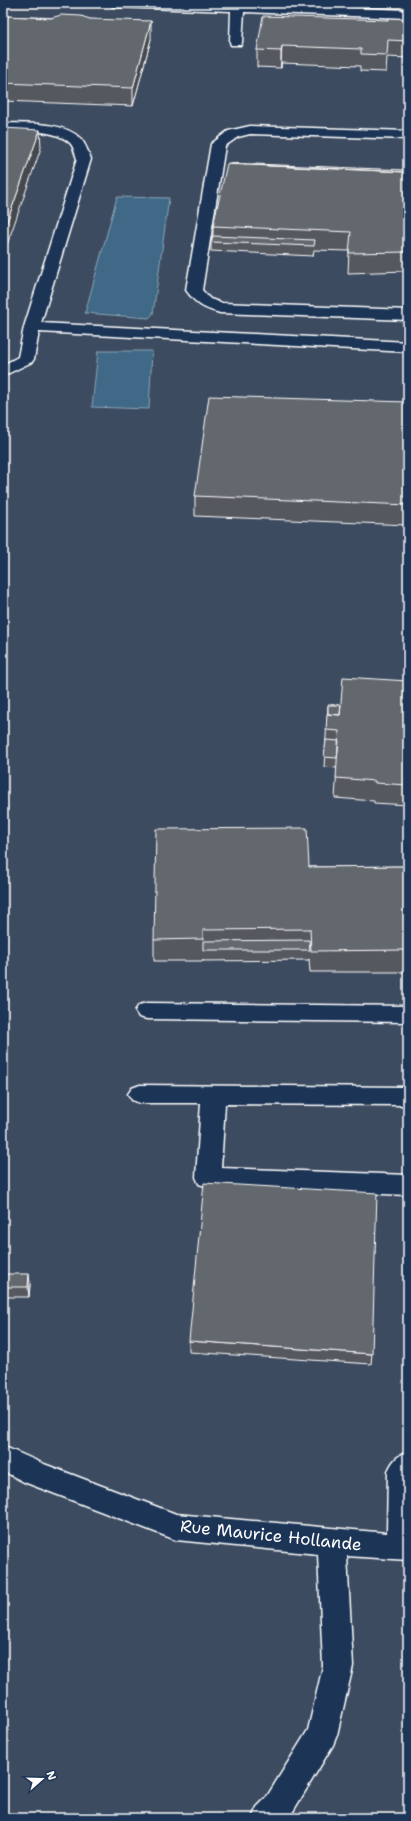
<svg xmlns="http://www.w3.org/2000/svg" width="411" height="1821" font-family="'Shantell Sans',sans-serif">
<rect width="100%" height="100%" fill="#2b3f5c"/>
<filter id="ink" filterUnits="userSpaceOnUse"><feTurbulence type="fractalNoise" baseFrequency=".025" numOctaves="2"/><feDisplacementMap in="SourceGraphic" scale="8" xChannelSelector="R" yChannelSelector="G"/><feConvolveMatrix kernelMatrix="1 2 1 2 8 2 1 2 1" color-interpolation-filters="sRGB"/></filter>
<g filter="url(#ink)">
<path fill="#3c4b61" d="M3,3H408V1818H3Z"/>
<path fill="#406987" stroke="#8ca5b7" d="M117,197L169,198L153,314L149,318L85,313Z
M98,351H152L149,409L92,407Z"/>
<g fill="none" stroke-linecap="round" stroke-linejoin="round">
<defs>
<path id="minor" d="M110,3H238L408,10V18L244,12L242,42L241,45H231L230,42L231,11L116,7L112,6Z
M3,123C26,124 65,121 81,139C86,145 88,152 91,159L41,323L408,342V352L39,332L34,359L32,362L3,376V365L18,357L24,327L77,159C75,154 74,148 71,144C56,128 23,132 3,131Z
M250,126L408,131V139L250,134L238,137L225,146L202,290L210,299L222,303L408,310V320L220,313C203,308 197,305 186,290L211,144L228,131Z
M147,1003L408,1006V1022L147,1019L139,1017L135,1011L139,1005Z
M140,1085L408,1087V1105L225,1104L221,1168L408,1175V1195L208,1187L199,1184L196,1177L201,1103H140L132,1100L128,1094L132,1088Z
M3,1446L44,1464L176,1514L387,1533L388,1471C393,1460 397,1456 408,1452V1560L347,1556L353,1666L337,1735L333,1745L289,1818H252L257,1807L266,1798L308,1730L323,1666L318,1554L176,1540L24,1482L3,1471Z"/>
</defs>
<use href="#minor" stroke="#fff" stroke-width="3"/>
<use href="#minor" fill="#1d3557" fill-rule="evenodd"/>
</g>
<path fill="#55595f" stroke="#fff" d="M3,16L90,19L151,39L133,106L3,101Z
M408,19V58L387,57L386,72L360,71V66L281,63V68L257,67V50L387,20Z
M408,155V260H407L406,271L348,273L349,251L314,250L313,256L211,251V242L213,236V226L407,170Z
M408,402V525L195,516V496Z
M408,681V805L374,803V801L335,798L337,768L324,767L328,705H341Z
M408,866V972H310L309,959V960L203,961V959V961H154V940L309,867Z
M3,1274L30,1284L29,1297H3Z
M189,1341L372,1354L371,1364L189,1352Z"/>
<path fill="#45494d" stroke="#fff" d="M151,21V39L133,106V88Z
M282,46L281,63V68V51Z
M40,130L41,148L3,256V233Z
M29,1274L30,1284L29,1297L28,1287Z"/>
<path fill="#63686e" stroke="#fff" d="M61,15L81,16L90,19L151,21L133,88L3,83V16L51,18Z
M263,16L388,20V18L408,19V41L388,40L387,55L361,54V49L282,46L281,51L257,50Z
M3,128L40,130L3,233Z
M408,155V252L349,253L351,232L213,226L227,164L406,172Z
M228,163L407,170L406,172L228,164Z
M213,236L315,240L314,246L211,242Z
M209,396L408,402V505L195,496Z
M343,677L408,681V785L375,783V781L336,778L339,731L326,730L327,714L340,715Z
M328,705H341L340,715L328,714Z
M326,740L339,741L337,758L324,757Z
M307,828L309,867L408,866V950L311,951L310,929L203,930V939L154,940L156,829Z
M309,940L310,950H203V941Z
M204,1183L377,1193L372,1354L189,1341Z
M3,1274H29L28,1287H3Z"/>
</g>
<g text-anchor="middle" stroke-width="3" stroke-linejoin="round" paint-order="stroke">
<g font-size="17" fill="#fff" stroke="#1d3557">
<text transform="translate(271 1535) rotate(6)" y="6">Rue Maurice Hollande</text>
</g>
</g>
<rect width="411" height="1821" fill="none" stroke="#1d3557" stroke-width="16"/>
<rect x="8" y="8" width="395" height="1805" fill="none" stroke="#fff" stroke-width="1.5" filter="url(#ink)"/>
<g transform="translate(42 1779) rotate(70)" stroke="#1d3557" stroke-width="3" paint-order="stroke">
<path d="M0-3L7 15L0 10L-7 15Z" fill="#ffffff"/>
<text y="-6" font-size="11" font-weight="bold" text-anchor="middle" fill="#ffffff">N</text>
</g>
</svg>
